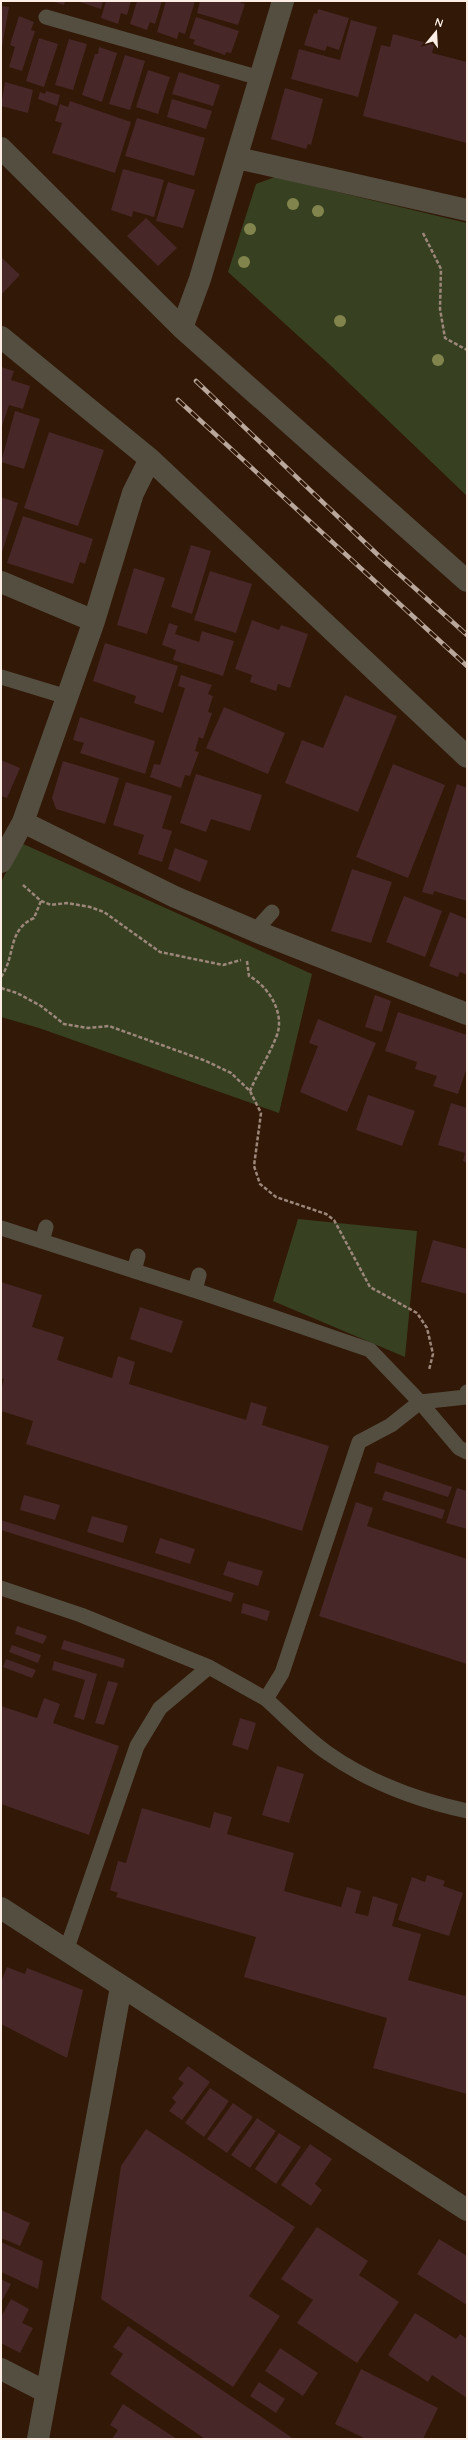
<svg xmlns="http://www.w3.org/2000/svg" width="468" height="2440" font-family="Quicksand,sans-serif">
<rect width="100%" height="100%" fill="#321806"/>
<path fill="#374121" d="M275,177L467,223V496L327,362L228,272L256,184Z
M21,843L312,974L279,1113L39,1028L1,1017V882Z
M298,1219L417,1231L405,1357L273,1301Z"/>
<path fill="#482728" d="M51,1H65L64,5Z
M77,1H103L101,9Z
M106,1H131L127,15L121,13L118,24L101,18Z
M137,1H162L155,24L150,22L147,30L130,24Z
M166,1H195L185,34L179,32L177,39L157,32Z
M200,1H236L245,4L238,25L197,13Z
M1,6L9,7L2,47H1Z
M318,9L349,18L339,50L327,46L325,51L304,45L314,13L317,14Z
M19,16L34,22L31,30L35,31L22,71L9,67L15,47L10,45Z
M196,17L239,31L231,53L226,52L225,55L193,44L195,40L189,38Z
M351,20L377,27L358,97L291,79L299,49L340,60Z
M393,34L434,45L432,53L467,62V143L363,116L381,45L390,47Z
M39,38L58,44L44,87L26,81Z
M69,39L87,44L73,90L55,85Z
M99,47L117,53L102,102L82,95L95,54H98Z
M125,55L145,61L130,110L109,104Z
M148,70L170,77L158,114L136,107Z
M179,72L220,85L213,106L172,94Z
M5,82L33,90L28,113L1,106Z
M285,88L323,99L311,145L308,144L306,149L271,139Z
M46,91L60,95L57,106L38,99L40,92L45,94Z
M172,99L212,111L206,129L167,117Z
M70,101L131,122L115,173L52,153L62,123L55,121L60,104L68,107Z
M137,118L205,138L194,176L125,156Z
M123,169L164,180L154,217L133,211L132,217L111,210Z
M168,182L195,190L183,228L156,221Z
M146,218L177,248L158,266L127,236Z
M1,257L20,275L1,295Z
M1,367L14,371L11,380L30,386L23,409L9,405L1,429Z
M15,411L40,419L24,469L1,462Z
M49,432L104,450L78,526L24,508Z
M1,497L18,503L1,555Z
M23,516L93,539L85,564L80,562L73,584L7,563Z
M191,545L211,551L192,614L171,607Z
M134,568L165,578L147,634L117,625Z
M210,571L252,584L236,633L194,620Z
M252,620L279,630L281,625L308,634L290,688L278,684L276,691L250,682L252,675L235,669Z
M169,623L178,626L175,634L199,642L202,631L234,641L223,676L173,660L176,650L162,645Z
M105,643L178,666L163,713L134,703L136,696L93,681Z
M181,675L212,685L208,694L213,696L208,712L212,713L203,739L199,737L195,751L199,752L190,776L185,775L181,788L150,777L154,764L160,765L185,688L178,686Z
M345,695L397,716L358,812L285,783L302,740L323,748Z
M224,707L285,733L268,774L206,748Z
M80,717L155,741L145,774L80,753L84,743L73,740Z
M1,760L20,768L7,798L1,796Z
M63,761L119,778L105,824L56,809L52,798Z
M393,764L445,785L408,878L356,857Z
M196,774L262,795L250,831L211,819L206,832L180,823Z
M126,782L172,796L162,828L172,831L162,862L138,854L144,835L113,825Z
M457,784L467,788V901L434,891L433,895L422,892Z
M175,848L208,861L200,882L168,869Z
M352,869L392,882L371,943L331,931Z
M404,896L442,911L425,957L386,942Z
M450,912L467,919V975L460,972L458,977L429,966Z
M375,995L391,1001L382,1032L365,1027Z
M398,1012L467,1035V1067L458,1094L433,1086L437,1076L415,1069L417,1062L385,1051Z
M318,1019L376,1043L347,1112L300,1092L318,1046L309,1043Z
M368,1095L415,1111L402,1146L356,1130Z
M451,1103L467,1108V1163L463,1161L465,1153L438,1145Z
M433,1240L467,1249V1294L421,1282Z
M1,1282L42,1295L32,1327L64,1337L57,1360L112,1378L118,1356L135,1362L129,1384L246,1420L251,1402L267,1407L262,1425L329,1446L302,1531L26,1444L33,1421L1,1411V1389L4,1379L1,1378Z
M140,1307L183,1321L172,1353L130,1339Z
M377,1462L452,1487L448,1497L374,1473Z
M457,1488L467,1491V1529L446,1523Z
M385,1491L445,1510L442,1519L382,1500Z
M24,1495L60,1505L55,1520L20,1510Z
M356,1502L373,1508L367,1526L467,1559V1664L319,1616Z
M92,1516L128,1526L123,1543L87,1532Z
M1,1520L234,1593L231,1602L1,1530Z
M160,1538L195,1549L190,1564L155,1553Z
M228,1561L263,1571L258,1586L223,1575Z
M243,1603L270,1611L267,1621L241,1613Z
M17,1626L47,1636L43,1644L15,1634Z
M64,1640L125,1659L123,1668L61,1649Z
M12,1645L41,1655L38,1663L9,1652Z
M6,1659L36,1670L32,1678L3,1667Z
M54,1661L97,1674L84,1720L74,1717L85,1680L52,1670Z
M108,1681L118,1683L104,1725L95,1723Z
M44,1698L60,1704L53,1723L119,1746L89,1835L1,1804V1706L37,1718Z
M240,1718L256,1723L248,1750L232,1745Z
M277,1766L304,1774L289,1823L262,1815Z
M142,1808L210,1828L214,1812L232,1817L227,1834L294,1853L284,1891L341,1907L347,1887L361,1891L355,1913L368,1916L373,1896L398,1904L392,1926L421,1934L408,1980L465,1996L467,1991V2094L373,2068L387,2018L244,1977L256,1937L116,1897L118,1893L110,1890L118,1861L126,1863Z
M427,1875L445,1881L443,1886L463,1893L449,1936L398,1920L412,1877L425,1882Z
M7,1967L25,1974L27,1968L83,1990L67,2058L1,2024V1982Z
M188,2066L210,2082L182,2120L169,2111L176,2102L172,2098L184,2083L178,2079Z
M210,2088L229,2101L204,2137L185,2123Z
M233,2103L253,2117L227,2153L207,2139Z
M257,2118L276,2131L250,2168L231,2155Z
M146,2129L295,2227L249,2296L280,2316L233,2387L101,2299L121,2166Z
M279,2133L301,2147L276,2184L255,2169Z
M310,2144L332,2159L315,2184L322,2190L311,2206L281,2185Z
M1,2210L30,2223L20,2246L1,2238Z
M317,2227L368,2261L359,2275L399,2302L357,2363L297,2323L313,2300L281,2279Z
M439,2239L467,2256V2305L417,2274Z
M1,2242L43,2261L38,2289L1,2272Z
M1,2279L11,2284L1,2303Z
M11,2299L29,2309L22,2323L33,2328L20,2353L1,2343V2317Z
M415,2313L456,2339L460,2334L467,2339V2398L432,2375L428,2382L388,2355Z
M128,2326L291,2437L290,2439H205L110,2374L123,2354L113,2347Z
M280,2348L318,2373L303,2396L265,2371Z
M361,2369L438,2408L423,2439H366L335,2424Z
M259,2382L285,2399L276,2413L250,2396Z
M123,2404L177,2439H112L118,2430L110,2425Z"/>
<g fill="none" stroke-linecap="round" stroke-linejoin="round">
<path stroke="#9c877a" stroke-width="2.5" stroke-dasharray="4 2" stroke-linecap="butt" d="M423,233L441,269L440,309L445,338L467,350
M23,885L41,901L51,905L67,903L90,907L104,912L160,952L223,965L241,960
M247,961L249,976C268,986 285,1012 277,1035C270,1054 258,1072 250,1091
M1,977C16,956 7,930 34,918L41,901
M1,988L17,993L41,1006L64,1024L88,1028L109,1026L206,1061L231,1073L250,1091L261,1113L254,1166L260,1184L276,1197L326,1214L334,1220L370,1287L417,1313L427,1328L433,1354L429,1370"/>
<path stroke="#544e41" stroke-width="15" d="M46,17L260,78
M1,677L67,697
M255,931L272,912
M1,1228L203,1293L370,1350L420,1402L391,1425L359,1442L282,1673L266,1699L209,1667L81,1615L1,1588
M42,1241L46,1227
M134,1271L138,1256
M195,1290L199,1275
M467,1392L466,1397L420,1402L459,1448L467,1452
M266,1699C286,1717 305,1737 326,1752C368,1782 417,1800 467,1811
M66,1951L137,1746L160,1708L209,1667"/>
<path stroke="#544e41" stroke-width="22" d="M1,148L182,328L467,581
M237,158L467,210
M182,328L200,279L283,1
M1,337L150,459L467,757
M1,582L94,621
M23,822L175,897L255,931L467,1014
M1,862L23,822L94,621L133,493L150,459
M1,2369L46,2392
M38,2439L121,1987"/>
<path stroke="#544e41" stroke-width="22" d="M1,1908L467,2210"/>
<defs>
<path id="rail" d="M196,381L379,556L467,635
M178,400L467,666"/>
</defs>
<use href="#rail" stroke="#baa79b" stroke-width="4.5"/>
<use href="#rail" stroke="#321806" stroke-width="3" stroke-dasharray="9" stroke-linecap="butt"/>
</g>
<g fill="#81844c">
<circle cx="293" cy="204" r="6"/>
<circle cx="318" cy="211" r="6"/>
<circle cx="250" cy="229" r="6"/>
<circle cx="244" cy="262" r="6"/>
<circle cx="340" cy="321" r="6"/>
<circle cx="438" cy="360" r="6"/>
</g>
<rect width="468" height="2440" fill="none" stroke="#fdeee5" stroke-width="4"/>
<g transform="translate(436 32) rotate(18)" stroke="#321806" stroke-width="3" paint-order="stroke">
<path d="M0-3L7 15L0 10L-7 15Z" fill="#fdeee5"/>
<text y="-6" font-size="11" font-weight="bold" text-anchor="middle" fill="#fdeee5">N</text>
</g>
</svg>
